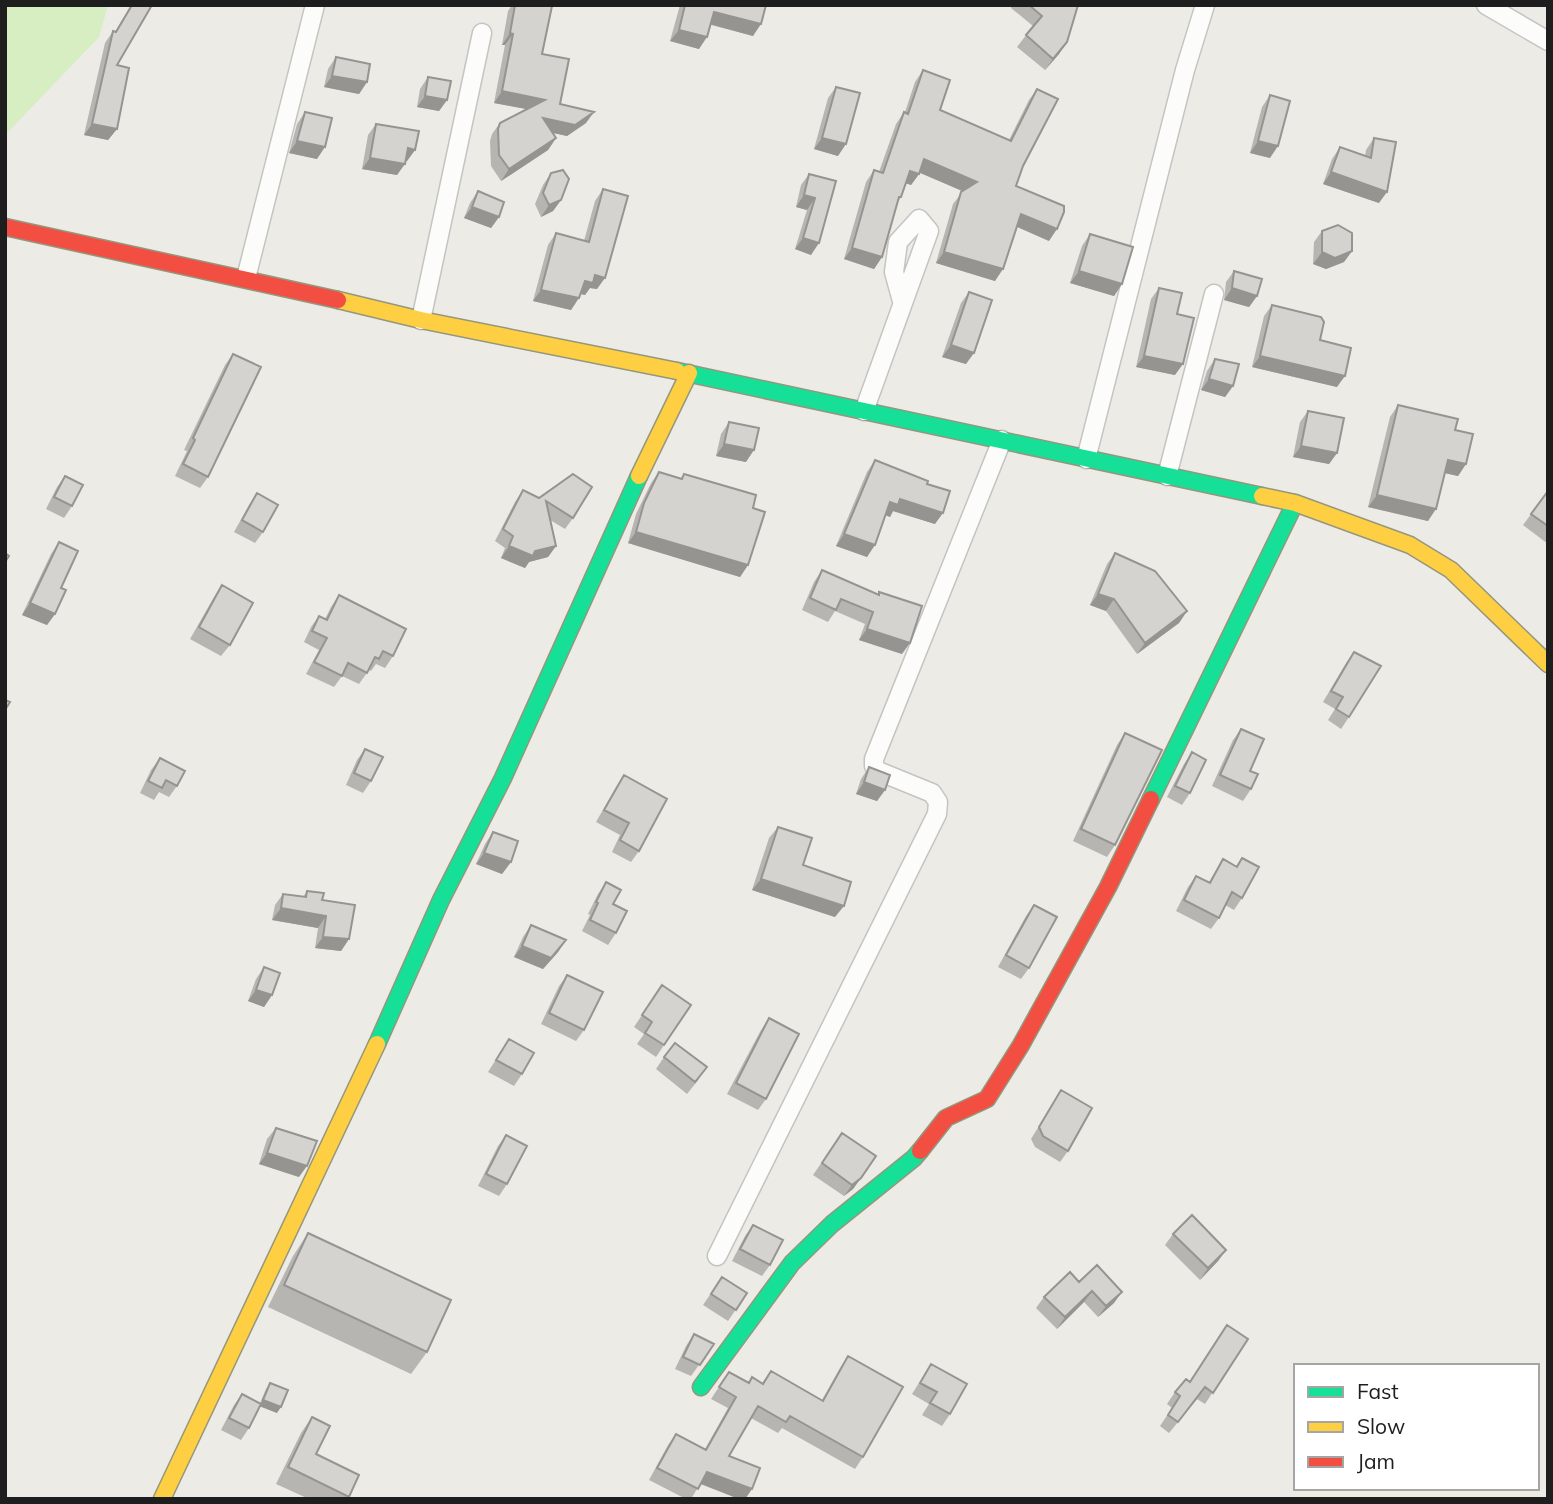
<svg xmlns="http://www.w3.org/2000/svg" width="1553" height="1504" font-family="Mulish,sans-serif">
<rect width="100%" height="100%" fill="#edebe6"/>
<path fill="#d7edc2" d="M5,5H108L99,37L5,135Z"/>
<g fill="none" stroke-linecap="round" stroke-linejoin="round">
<defs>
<path id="street" d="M1486,5L1548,41
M246,278L315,5
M421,320L482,33
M864,411L929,231L919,219L898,242L894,272L902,301
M1086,459L1185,70L1205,5
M1167,476L1214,294
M717,1256L937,814L938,802L932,793L878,771L874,766V759L1002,440"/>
<path id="fast" d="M677,371L1262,496
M1151,799L1295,503
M377,1044L441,900L503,778L639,476
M701,1387L792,1263L832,1224L914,1158L920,1151"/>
<path id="slow" d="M338,300L421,320L677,371
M639,476L689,373
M1262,496L1295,503L1410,545L1451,570L1548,664
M162,1499L377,1044"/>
<path id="jam" d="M5,227L338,300
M920,1151L946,1118L987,1099L1021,1045L1108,887L1151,799"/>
</defs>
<use href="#street" stroke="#c5c4c2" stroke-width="21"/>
<use href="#fast" stroke="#94977d" stroke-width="19"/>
<use href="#slow" stroke="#94977d" stroke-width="19"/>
<use href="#jam" stroke="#94977d" stroke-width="19"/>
<use href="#street" stroke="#fcfcfb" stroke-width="18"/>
<use href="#fast" stroke="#16e098" stroke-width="16"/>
<use href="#slow" stroke="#ffcf43" stroke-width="16"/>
<use href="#jam" stroke="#f24e42" stroke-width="16"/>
</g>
<path fill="#b7b5b2" d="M131,5H152L117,65V129L108,140L84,135L105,43L113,31L115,32Z
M512,5H546L542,54L560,104L586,123L567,136L553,133L556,138L548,150L501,181L491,166L490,141L492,134L500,123L526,109L494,103L505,45H502L508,11Z
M680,5H766L753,36L711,25L699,49L670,41Z
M1011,5H1078L1059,54L1045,70L1017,47L1033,26L1011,8Z
M336,57L367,82L359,94L324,87L328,69Z
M923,70L940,110L1009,140L1029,100L1037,89L1023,166L1016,186L1049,241L1017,227L995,281L936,263L953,204L963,191L920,173L911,185L906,183L901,197L898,202L882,257L874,269L844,259L866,182L874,170L879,172L896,124L904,112H905L915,82Z
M428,77L447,100L439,111L417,107L420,89Z
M836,87L838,156L814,149L828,98Z
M1270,95V158L1250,153L1262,107Z
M305,112L317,159L289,153L297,124Z
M376,124L415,150L407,161H406L397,175L362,169L368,135Z
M1374,138L1379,203L1323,184L1332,159L1340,147L1365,156L1366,150Z
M551,173L561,200L553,211L541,217L535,204L543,185Z
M809,174L836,181L811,255L795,249L807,210L796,207L801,185Z
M603,189L597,289L590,288L585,295L580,294L571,310L533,301L548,245L556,233L584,241L595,201Z
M478,191L499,217L491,228L464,218L470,203Z
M1322,231L1352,251L1344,262L1326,269L1313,264L1314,242Z
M1090,234L1122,284L1114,296L1070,283L1082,246Z
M1234,271L1257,296L1249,307L1224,300L1226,282Z
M1159,288L1177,314L1175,375L1136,367L1151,299Z
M969,292L966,364L942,357L961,303Z
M1272,305L1320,340L1337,387L1252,367L1264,316Z
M233,354L208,477L200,488L175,476L187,451L184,450L225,365Z
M1215,359L1233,386L1225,397L1201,390L1207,371Z
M1398,405L1455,430L1466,464L1458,476L1445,473L1428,521L1368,507L1390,417Z
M1308,411L1337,453L1329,464L1293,457L1300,422Z
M729,422L746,462L716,456L721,434Z
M875,460L927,484L935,524L893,511L890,517L886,515L867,557L836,546L867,472Z
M659,472L681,478L684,474L753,508L748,565L740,577L628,543L636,514L651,483Z
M573,474V518L565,529L550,520L556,546L548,557L529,562L525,568L501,558L505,548L495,541L515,502L523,490L539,498Z
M65,476L72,506L64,518L46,509L57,487Z
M1548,491V544L1523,525Z
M257,493L263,532L255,543L234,532L249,505Z
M59,542L61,588L55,614L47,625L22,615L51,554Z
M1115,553L1187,611L1179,623L1137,654L1106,611L1090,605L1107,564Z
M822,570L878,595L879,592L902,654L859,640L865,624L835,611L828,622L802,610L814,582Z
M222,585L230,645L221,656L190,639L214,597Z
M339,595L393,656L385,668L376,664L371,671L369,670L359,684L342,676L334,687L306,674L319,650L304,642L311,627L319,616L325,619L331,607Z
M1354,652L1349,717L1341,729L1328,720L1335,709L1323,702L1346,663Z
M1241,729L1250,771L1251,789L1243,801L1212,786L1233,740Z
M1125,733L1115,845L1107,857L1073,841L1117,745Z
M365,749L371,781L363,793L346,785L357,760Z
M1192,752L1190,793L1182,805L1167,797L1184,764Z
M160,758L177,786L169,797L159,792L154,800L140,793L151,770Z
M869,767L885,790L877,801L856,794L861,779Z
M624,775L639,851L631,862L612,852L620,835L596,822L616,787Z
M778,827L803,865L835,917L752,890L769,838Z
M493,832L511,862L502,874L476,864L485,844Z
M1242,858V898L1234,910L1225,905L1219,918L1211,929L1176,911L1188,887L1196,876L1209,882L1223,859L1236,866Z
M606,882L616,933L608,945L582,931L590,915L588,914L598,894Z
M307,891L349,939L341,951L315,948L318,928L272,920L275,905L283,894L303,897Z
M1034,905L1029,968L1021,979L998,967L1026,916Z
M531,925L566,940L558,952L543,969L514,957L523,937Z
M264,967L272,995L264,1007L248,1001L256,979Z
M567,975L584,1030L576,1041L541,1024L559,986Z
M662,985L691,1005L656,1057L637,1044L644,1034L634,1027Z
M769,1018L766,1099L758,1110L727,1094L761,1030Z
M509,1039L522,1074L514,1086L488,1072Z
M664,1057L699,1079L687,1094L656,1069Z
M1061,1090L1068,1151L1060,1162L1035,1147L1031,1139Z
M276,1128L299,1177L259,1164L267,1139Z
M842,1133L876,1156L853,1189L844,1196L813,1175Z
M506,1135L507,1184L499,1196L478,1186L498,1146Z
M753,1225L770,1265L762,1276L732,1261L745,1236Z
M308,1233L427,1352L411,1374L268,1307L293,1256Z
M1173,1234L1226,1250L1218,1261L1200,1280L1165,1245Z
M722,1277L747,1293L728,1321L703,1305Z
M1079,1282L1114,1303L1098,1317L1084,1302L1057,1329L1036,1308L1044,1297Z
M694,1334L714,1344L691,1376L675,1369L686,1346Z
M1248,1339L1205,1404L1197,1399L1169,1433L1160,1426L1172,1408L1167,1404L1175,1392Z
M848,1356L863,1457L855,1469L782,1428L778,1433L751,1418L729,1456L752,1489L745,1499H739L700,1484L691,1499H686L649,1480L668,1445L676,1434L705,1449L728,1408L711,1399L729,1372L748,1383L752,1377L762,1383L771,1371L822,1400L840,1368Z
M931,1364L950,1414L942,1426L922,1415L929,1404L912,1394Z
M270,1383L277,1413L260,1406L249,1428L241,1440L221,1430L234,1405L242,1394L260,1403L266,1389Z
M312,1417L316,1454L349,1497L348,1499H309L276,1484L301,1433Z"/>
<path fill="#959491" d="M714,12L761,24L753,36L706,23Z
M679,30L707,37L699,49L670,41Z
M510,33L513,34L505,45H502Z
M1067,42L1059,54L1045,70L1053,59Z
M332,76L367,82L359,94L324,87Z
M502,91L545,100L537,111L494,103Z
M425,96L447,100L439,111L417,107Z
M594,112L586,123L567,136L535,129L543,118Z
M92,124L117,129L108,140L84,135Z
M556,138L548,150L501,181L509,169Z
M822,138L846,144L838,156L814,149Z
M297,141L325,147L317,159L289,153Z
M1258,141L1278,146L1270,158L1250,153Z
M408,148L415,150L407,161L400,160Z
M370,158L405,164L397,175L362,169Z
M924,159L977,182L969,194L916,171Z
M910,171L919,174L911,185L902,182Z
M1331,172L1387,192L1379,203L1323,184Z
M804,195L815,198L807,210L796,207Z
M561,200L553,211L541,217L549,205Z
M472,207L499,217L491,228L464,218Z
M1021,214L1057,229L1049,241L1013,225Z
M803,238L819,243L811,255L795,249Z
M852,248L882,257L874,269L844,259Z
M1352,251L1344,262L1326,269L1313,264L1322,252Z
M944,252L1003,269L995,281L936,263Z
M1079,271L1122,284L1114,296L1070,283Z
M595,275L605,278L597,289L590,288L585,295L577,293L585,281Z
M1232,288L1257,296L1249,307L1224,300Z
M541,290L579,298L571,310L533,301Z
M951,345L974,353L966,364L942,357Z
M1144,356L1183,364L1175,375L1136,367Z
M1260,356L1345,376L1337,387L1252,367Z
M1209,379L1233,386L1225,397L1201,390Z
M724,444L754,450L746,462L716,456Z
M1301,446L1337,453L1329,464L1293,457Z
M1448,460L1466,464L1458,476L1440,472Z
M1377,495L1436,509L1428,521L1368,507Z
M900,499L943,513L935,524L893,511L890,517L882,514L890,502Z
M636,532L748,565L740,577L628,543Z
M844,534L875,545L867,557L836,546Z
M509,546L535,551L556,546L548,557L529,562L525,568L501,558Z
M1098,594L1114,599L1106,611L1090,605Z
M30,603L55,614L47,625L22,615Z
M1187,611L1179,623L1137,654L1145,643Z
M867,629L910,643L902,654L859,640Z
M864,782L885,790L877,801L856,794Z
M484,853L511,862L502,874L476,864Z
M761,879L844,906L835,917L752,890Z
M281,908L326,916L318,928L272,920Z
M323,937L349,939L341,951L315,948Z
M566,940L558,952L543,969L514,957L522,946Z
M256,990L272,995L264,1007L248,1001Z
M267,1153L307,1166L299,1177L259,1164Z
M861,1178L853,1189L844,1196L852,1185Z
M1226,1250L1218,1261L1200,1280L1208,1268Z
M1092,1291L1084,1302L1057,1329L1065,1317Z
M1122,1292L1114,1303L1098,1317L1106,1306Z
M1205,1387L1197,1399L1169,1433L1178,1422Z
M263,1400L281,1407L277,1413L259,1406Z
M707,1472L752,1489L745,1499H739L699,1483Z"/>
<path fill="#d5d3cf" stroke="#959491" stroke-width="2" d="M132,5H152L117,65L129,68L117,129L92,124L113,31L116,32Z
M515,5H546L552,6L542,54L569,59L560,104L594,112L575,125L543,118L556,138L509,169L499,155L498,129L500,123L545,100L502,91L513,34L510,33Z
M685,5H766L761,24L714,12L707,37L679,30Z
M1029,5H1078L1067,42L1053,59L1026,35L1042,16Z
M336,57L370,64L367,82L332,76Z
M923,70L950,80L940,110L1011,141L1037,89L1058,99L1023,166L1016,186L1064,206V212L1057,229L1021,214L1003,269L944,252L961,192L977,182L924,159L919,174L910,171L901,197H899L882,257L852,248L874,170L883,173L904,112L908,114Z
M428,77L451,81L447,100L425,96Z
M836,87L860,93L846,144L822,138Z
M1270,95L1290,101L1278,146L1258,141Z
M305,112L332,118L325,147L297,141Z
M376,124L419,131L415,150L408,148L405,164L370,158Z
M1374,138L1396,142L1387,192L1331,172L1340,147L1371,158Z
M563,170L569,179L561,200L549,205L543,193L551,173Z
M809,174L836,181L819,243L803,238L815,198L804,195Z
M603,189L628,196L605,278L595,275L593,283L585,281L579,298L541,290L556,233L589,242Z
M478,191L504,202L499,217L472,207Z
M1338,225L1352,233V251L1335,258L1322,252V231Z
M1090,234L1133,247L1122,284L1079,271Z
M1234,271L1262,279L1257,296L1232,288Z
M1159,288L1182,293L1177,314L1194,318L1183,364L1144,356Z
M969,292L992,300L974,353L951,345Z
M1272,305L1321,317L1324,322L1320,340L1351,348L1345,376L1260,356Z
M233,354L261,367L208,477L183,464L195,440L193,438Z
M1215,359L1239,364L1233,386L1209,379Z
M1398,405L1458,419L1455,430L1473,434L1466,464L1448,460L1436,509L1377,495Z
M1308,411L1344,418L1337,453L1301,446Z
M729,422L759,428L754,450L724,444Z
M875,460L928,481L927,484L950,491L943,513L900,499L898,505L890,502L875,545L844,534Z
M659,472L682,479L684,474L756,495L753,508L765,512L748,565L636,532L644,503Z
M573,474L592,487L573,518L546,501L556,546L535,551L533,556L509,546L513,536L503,529L523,490L539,498Z
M65,476L83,485L72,506L54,497Z
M1548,491V526L1531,514Z
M257,493L278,505L263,532L242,520Z
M59,542L78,551L61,588L66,590L55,614L30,603Z
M5,553L9,556L5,562Z
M1115,553L1155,571L1187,611L1145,643L1114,599L1098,594Z
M822,570L879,595V592L922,606L910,643L867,629L873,612L841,599L836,610L810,598Z
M222,585L253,603L230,645L199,627Z
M339,595L406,629L393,656L383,651L379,659L375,657L367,673L348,663L342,676L314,662L327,638L312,631L319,616L327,620Z
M1354,652L1381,666L1349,717L1336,709L1343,697L1331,691Z
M5,700L10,702L5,710Z
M1241,729L1264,739L1250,771L1258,774L1251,789L1220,775Z
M1125,733L1162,750L1115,845L1081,829Z
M365,749L383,757L371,781L354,773Z
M1192,752L1206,760L1190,793L1175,786Z
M160,758L185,771L177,786L166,780L162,788L148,781Z
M869,767L890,775L885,790L864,782Z
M624,775L667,799L639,851L620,840L629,823L604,810Z
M778,827L812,838L803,865L851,882L844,906L761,879Z
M493,832L518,841L511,862L484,853Z
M1242,858L1259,867L1242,898L1232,892L1219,918L1184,900L1196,876L1210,883L1223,859L1237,867Z
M606,882L621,890L613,904L627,911L616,933L590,920L598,903L596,902Z
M307,891L324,893L322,900L355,905L349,939L323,937L326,916L281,908L283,894L306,897Z
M1034,905L1057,917L1029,968L1006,955Z
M531,925L566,940L551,958L522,946Z
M264,967L280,973L272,995L256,990Z
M567,975L603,992L584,1030L549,1013Z
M662,985L691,1005L664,1045L645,1033L652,1022L642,1015Z
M769,1018L799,1034L766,1099L736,1083Z
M509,1039L534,1053L522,1074L496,1060Z
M675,1043L707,1067L695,1082L664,1057Z
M1061,1090L1092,1108L1068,1151L1043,1136L1039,1127Z
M276,1128L317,1141L307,1166L267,1153Z
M842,1133L876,1156L861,1178L852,1185L822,1163Z
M506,1135L527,1146L507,1184L486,1174Z
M1192,1215L1226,1250L1208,1268L1173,1234Z
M753,1225L783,1240L770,1265L740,1249Z
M308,1233L451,1300L427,1352L284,1285Z
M1097,1265L1122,1292L1106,1306L1092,1291L1065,1317L1044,1297L1070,1272L1079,1282Z
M722,1277L747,1293L736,1310L711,1294Z
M1227,1325L1248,1339L1213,1393L1205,1387L1178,1422L1168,1415L1180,1396L1175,1392L1186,1379L1190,1382Z
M694,1334L714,1344L700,1365L683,1357Z
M848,1356L903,1387L863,1457L790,1416L786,1422L758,1406L729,1456L760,1468L752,1489L707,1472L698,1489L657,1468L676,1434L706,1450L736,1397L719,1387L729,1372L749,1383L752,1377L763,1384L771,1371L823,1401Z
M931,1364L967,1384L950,1414L930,1403L937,1392L920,1383Z
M270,1383L288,1390L281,1407L263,1400Z
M242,1394L261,1404L249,1428L229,1418Z
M312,1417L330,1426L316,1454L359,1475L349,1497L288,1467Z"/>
<rect width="1553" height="1504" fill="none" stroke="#1e1e1e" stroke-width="14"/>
<rect x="1294" y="1364" width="245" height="126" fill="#ffffff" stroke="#a5a5a5" stroke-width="2"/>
<rect x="1308" y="1387" width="35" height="10" fill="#16e098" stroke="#a5a5a5" stroke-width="2"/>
<text x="1357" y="1399" font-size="21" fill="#1e1e1e">Fast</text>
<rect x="1308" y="1422" width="35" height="10" fill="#ffcf43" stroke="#a5a5a5" stroke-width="2"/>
<text x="1357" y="1434" font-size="21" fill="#1e1e1e">Slow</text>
<rect x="1308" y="1457" width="35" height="10" fill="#f24e42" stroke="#a5a5a5" stroke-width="2"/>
<text x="1357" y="1469" font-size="21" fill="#1e1e1e">Jam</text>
</svg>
